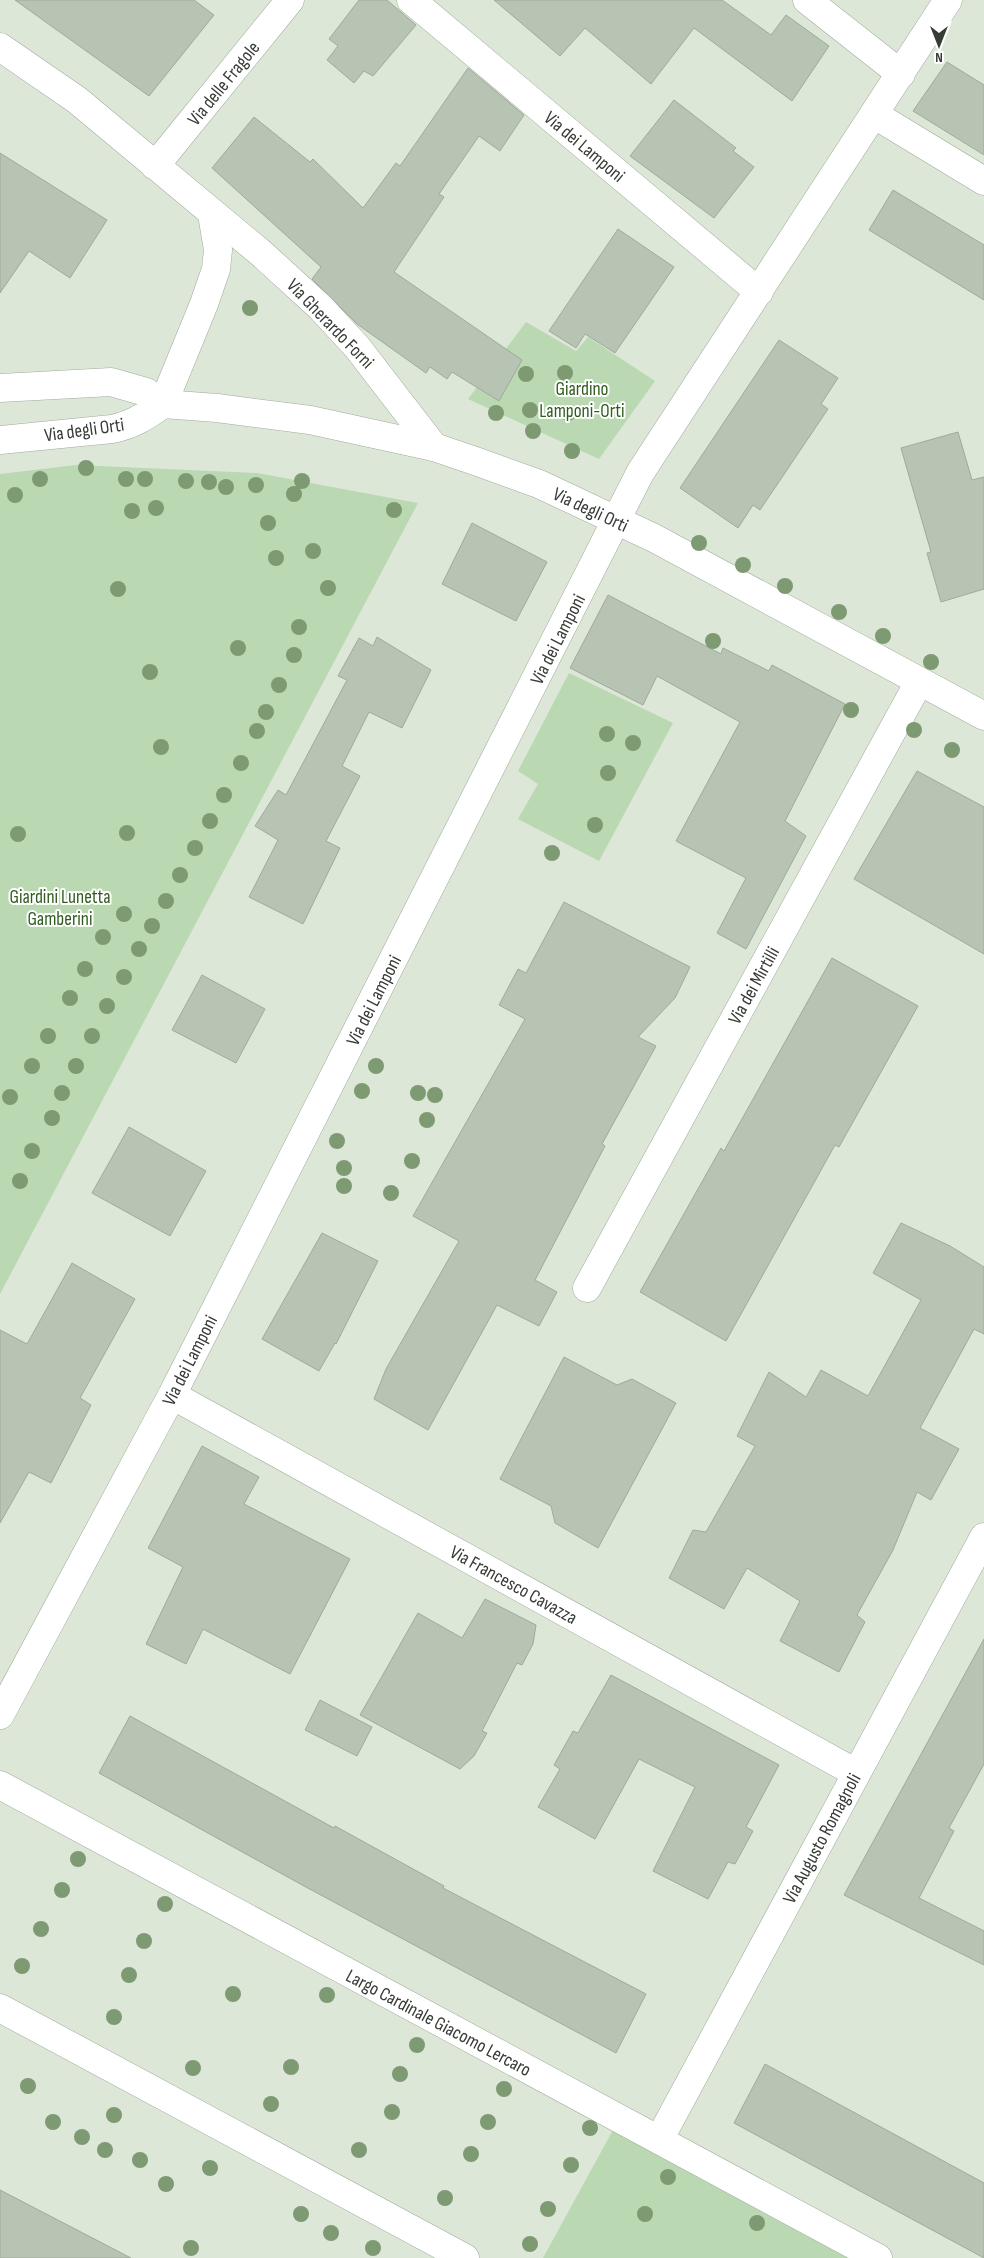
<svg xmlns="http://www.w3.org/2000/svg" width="984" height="2258" font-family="'Sofia Sans Condensed',sans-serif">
<rect width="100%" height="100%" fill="#dce7d8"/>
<path fill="#bad8b1" d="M526,322L576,351L588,337L655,381L599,459L468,399Z
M76,465L257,473L418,503L0,1294V474Z
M569,673L673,723L599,861L518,819L538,784L518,771Z
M613,2130L850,2258H543Z"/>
<path fill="#b7c3b3" stroke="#9faa9c" d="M15,0H194L214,15L149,96Z
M359,0H387L416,25L373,76L364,71L354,83L327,60L338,46L329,39Z
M494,0H722L771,35L786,15L829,46L792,101L694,28L651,84L585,28L560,56Z
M947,62L984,85V155L913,111Z
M468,68L524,115L500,151L479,136L439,194L444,197L394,272L522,360L499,401L452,372L447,379L430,367L426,373L357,324L312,279L321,267L212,168L254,117L310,162L313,159L363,208L396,163L400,166Z
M674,100L736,148L733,151L754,167L714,218L630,156Z
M0,153L107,220L70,278L29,251L0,293Z
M893,190L984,245V300L869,230Z
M618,229L674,267L615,353L585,334L576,348L549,331Z
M779,340L838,378L821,404L828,409L760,510L753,505L738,528L680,488Z
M958,432L972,480L984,477V589L941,602L927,553L931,552L901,448Z
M472,523L547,562L516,621L442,584Z
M608,595L721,654L723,648L769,671L772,665L845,704L785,821L806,836L746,949L717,933L746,878L676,841L740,722L657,676L643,705L570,668Z
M377,637L431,670L402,728L369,712L342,766L360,776L326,841L340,848L303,924L249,897L278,840L255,826L278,790L286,795L347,680L338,676L359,638L373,646Z
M917,771L984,807V954L854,879Z
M564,902L690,967L675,998L638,1037L656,1046L602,1144L605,1146L535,1280L557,1292L539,1326L497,1305L428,1430L374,1399L386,1369L459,1241L413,1216L525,1019L499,1005L518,969L526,973Z
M832,958L918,1006L839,1147L835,1145L726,1341L640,1292L721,1148L724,1151Z
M202,975L265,1009L236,1063L172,1030Z
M129,1127L206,1171L170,1236L92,1193Z
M901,1223L950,1246L984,1267V1334L974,1329L920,1428L959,1449L931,1500L917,1492L893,1550L857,1615L865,1622L839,1672L780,1641L800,1601L747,1568L724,1609L669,1578L693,1530L706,1532L755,1446L737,1436L769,1372L806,1397L821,1370L868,1396L921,1300L873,1273Z
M322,1233L378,1261L336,1344L335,1343L319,1371L262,1339Z
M72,1263L135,1299L80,1398L91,1405L51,1483L29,1472L0,1523V1330L27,1344Z
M564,1357L617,1385L632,1379L676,1403L598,1548L555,1523L551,1506L500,1479Z
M202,1446L259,1477L244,1504L350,1559L290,1674L203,1629L186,1664L146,1644L183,1567L148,1548Z
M485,1599L536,1625L533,1644L522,1665L517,1663L482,1731L487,1733L474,1756L460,1769L360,1715L418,1613L462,1638Z
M984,1639V1764L949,1828L954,1831L919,1898L984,1931V1965L844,1895Z
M611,1675L779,1765L746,1827L753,1831L735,1864L728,1862L708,1899L653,1871L695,1787L639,1759L595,1839L538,1807L560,1769L554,1765L573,1731L578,1733Z
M320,1700L372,1727L357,1756L305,1730Z
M130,1716L334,1828L335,1826L444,1886L443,1888L646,1994L616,2053L304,1886L99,1773Z
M765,2064L984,2183V2258L734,2123Z
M0,2190L131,2258H0Z"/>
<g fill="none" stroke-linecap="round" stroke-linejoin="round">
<defs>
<path id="minor" d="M411,0L759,292
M807,0L901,74
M0,47L77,100L262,254L320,307L357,347L434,447
M875,115L984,181
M155,166L290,0
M163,404L204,304L216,269L218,250L212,214
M587,1288L919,682
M172,1395L856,1773
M0,1715L172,1395L640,473L948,0
M0,1785L878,2258
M0,2008L465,2258
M659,2140L984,1537"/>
<path id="major" d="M0,388L111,382L146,392L163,404L217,408L310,420L434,447L478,462L539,484L654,538L984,716
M0,440L112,429C132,425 147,416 163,404"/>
</defs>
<use href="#minor" stroke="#a0ab9d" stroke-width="29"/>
<use href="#major" stroke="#a0ab9d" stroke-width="29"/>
<use href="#minor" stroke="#fff" stroke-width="28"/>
<use href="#major" stroke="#fff" stroke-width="28"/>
</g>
<g fill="#7d9a72">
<circle cx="250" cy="308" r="8"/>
<circle cx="565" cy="373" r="8"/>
<circle cx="526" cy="374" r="8"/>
<circle cx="530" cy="410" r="8"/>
<circle cx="496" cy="413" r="8"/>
<circle cx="568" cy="413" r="8"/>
<circle cx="533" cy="431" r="8"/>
<circle cx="572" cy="451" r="8"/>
<circle cx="86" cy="468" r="8"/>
<circle cx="40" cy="479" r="8"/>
<circle cx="126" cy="479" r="8"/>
<circle cx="145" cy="479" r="8"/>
<circle cx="186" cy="481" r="8"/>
<circle cx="302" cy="481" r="8"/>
<circle cx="209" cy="482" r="8"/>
<circle cx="256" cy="485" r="8"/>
<circle cx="226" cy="487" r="8"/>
<circle cx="294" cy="494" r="8"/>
<circle cx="15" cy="495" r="8"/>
<circle cx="156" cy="508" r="8"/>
<circle cx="394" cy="510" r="8"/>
<circle cx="132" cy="511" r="8"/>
<circle cx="268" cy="523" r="8"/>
<circle cx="699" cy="543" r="8"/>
<circle cx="313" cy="551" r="8"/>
<circle cx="276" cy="558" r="8"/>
<circle cx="743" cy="565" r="8"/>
<circle cx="785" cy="586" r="8"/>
<circle cx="328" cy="588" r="8"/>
<circle cx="118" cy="589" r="8"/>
<circle cx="839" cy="612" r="8"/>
<circle cx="299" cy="627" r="8"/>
<circle cx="883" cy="636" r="8"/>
<circle cx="713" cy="641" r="8"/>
<circle cx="238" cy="648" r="8"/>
<circle cx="294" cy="655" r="8"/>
<circle cx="931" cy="662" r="8"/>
<circle cx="150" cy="672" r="8"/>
<circle cx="279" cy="685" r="8"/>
<circle cx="851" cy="710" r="8"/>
<circle cx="266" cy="712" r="8"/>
<circle cx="914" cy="730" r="8"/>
<circle cx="257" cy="731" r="8"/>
<circle cx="607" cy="734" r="8"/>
<circle cx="633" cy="743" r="8"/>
<circle cx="161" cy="747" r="8"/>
<circle cx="952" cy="750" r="8"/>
<circle cx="241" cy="763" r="8"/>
<circle cx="608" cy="773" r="8"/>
<circle cx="224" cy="795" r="8"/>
<circle cx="210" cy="821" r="8"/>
<circle cx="595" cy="825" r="8"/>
<circle cx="127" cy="833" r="8"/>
<circle cx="18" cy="834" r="8"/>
<circle cx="195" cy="848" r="8"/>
<circle cx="552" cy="853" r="8"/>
<circle cx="180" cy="875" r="8"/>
<circle cx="166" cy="901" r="8"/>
<circle cx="124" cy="914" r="8"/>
<circle cx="152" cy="926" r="8"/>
<circle cx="103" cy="937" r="8"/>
<circle cx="139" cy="949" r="8"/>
<circle cx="85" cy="969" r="8"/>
<circle cx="124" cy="977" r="8"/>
<circle cx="70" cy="998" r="8"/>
<circle cx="107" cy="1006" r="8"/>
<circle cx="48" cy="1036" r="8"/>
<circle cx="92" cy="1036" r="8"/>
<circle cx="32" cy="1066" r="8"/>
<circle cx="76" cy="1066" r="8"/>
<circle cx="376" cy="1066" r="8"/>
<circle cx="362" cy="1091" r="8"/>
<circle cx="62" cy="1093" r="8"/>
<circle cx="418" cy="1093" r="8"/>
<circle cx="435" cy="1095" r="8"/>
<circle cx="10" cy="1097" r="8"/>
<circle cx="52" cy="1118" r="8"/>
<circle cx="427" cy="1120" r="8"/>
<circle cx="337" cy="1141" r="8"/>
<circle cx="32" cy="1151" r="8"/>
<circle cx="412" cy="1161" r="8"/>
<circle cx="344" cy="1168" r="8"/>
<circle cx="20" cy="1181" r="8"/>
<circle cx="344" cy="1186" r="8"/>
<circle cx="391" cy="1193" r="8"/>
<circle cx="78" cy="1859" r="8"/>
<circle cx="62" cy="1890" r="8"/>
<circle cx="165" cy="1904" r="8"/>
<circle cx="41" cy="1929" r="8"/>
<circle cx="144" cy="1941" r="8"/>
<circle cx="22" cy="1966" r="8"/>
<circle cx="129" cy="1975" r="8"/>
<circle cx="233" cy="1994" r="8"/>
<circle cx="327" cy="1995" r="8"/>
<circle cx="114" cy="2017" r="8"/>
<circle cx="417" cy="2045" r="8"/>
<circle cx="291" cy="2067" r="8"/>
<circle cx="193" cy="2068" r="8"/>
<circle cx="400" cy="2074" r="8"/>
<circle cx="28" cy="2086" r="8"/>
<circle cx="504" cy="2089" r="8"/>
<circle cx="271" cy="2104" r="8"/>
<circle cx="392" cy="2112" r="8"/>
<circle cx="114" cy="2115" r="8"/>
<circle cx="53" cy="2122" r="8"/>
<circle cx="488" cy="2122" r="8"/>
<circle cx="590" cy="2128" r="8"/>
<circle cx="82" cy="2137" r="8"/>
<circle cx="105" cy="2150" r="8"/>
<circle cx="359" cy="2150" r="8"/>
<circle cx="471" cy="2154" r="8"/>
<circle cx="140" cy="2160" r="8"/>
<circle cx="571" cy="2165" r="8"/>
<circle cx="210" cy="2168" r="8"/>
<circle cx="668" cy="2177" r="8"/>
<circle cx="166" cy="2184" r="8"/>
<circle cx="445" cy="2198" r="8"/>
<circle cx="548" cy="2209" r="8"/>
<circle cx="301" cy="2214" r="8"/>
<circle cx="645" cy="2214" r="8"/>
<circle cx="757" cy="2223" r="8"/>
<circle cx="331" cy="2233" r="8"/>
<circle cx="530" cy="2244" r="8"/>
<circle cx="191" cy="2248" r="8"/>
<circle cx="373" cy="2248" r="8"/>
</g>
<g text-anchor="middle" stroke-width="4" stroke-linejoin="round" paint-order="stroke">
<g font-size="19" fill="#373c36" stroke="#fff">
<text transform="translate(223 83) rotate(-51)" y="7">Via delle Fragole</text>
<text transform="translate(585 146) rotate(40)" y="7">Via dei Lamponi</text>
<text transform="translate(331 323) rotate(46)" y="7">Via Gherardo Forni</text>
<text transform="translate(84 429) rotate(-8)" y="7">Via degli Orti</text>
<text transform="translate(591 509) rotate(25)" y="7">Via degli Orti</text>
<text transform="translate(557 639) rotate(-63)" y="7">Via dei Lamponi</text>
<text transform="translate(753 985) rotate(-61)" y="7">Via dei Mirtilli</text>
<text transform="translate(373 1000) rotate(-63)" y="7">Via dei Lamponi</text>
<text transform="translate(189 1360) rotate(-63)" y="7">Via dei Lamponi</text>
<text transform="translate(514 1584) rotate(29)" y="7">Via Francesco Cavazza</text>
<text transform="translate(821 1838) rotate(-62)" y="7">Via Augusto Romagnoli</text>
<text transform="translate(439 2022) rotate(28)" y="7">Largo Cardinale Giacomo Lercaro</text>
</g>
<g font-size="19" fill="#305b1f" stroke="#fff">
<text x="582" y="395">Giardino<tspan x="582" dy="22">Lamponi-Orti</tspan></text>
<text x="60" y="903">Giardini Lunetta<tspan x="60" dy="22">Gamberini</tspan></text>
</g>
</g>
<g transform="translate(939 45) rotate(180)" stroke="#ffffff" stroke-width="4" paint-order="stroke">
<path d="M0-4L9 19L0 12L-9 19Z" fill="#373c36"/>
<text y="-8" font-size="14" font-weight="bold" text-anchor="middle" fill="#373c36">N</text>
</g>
</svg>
